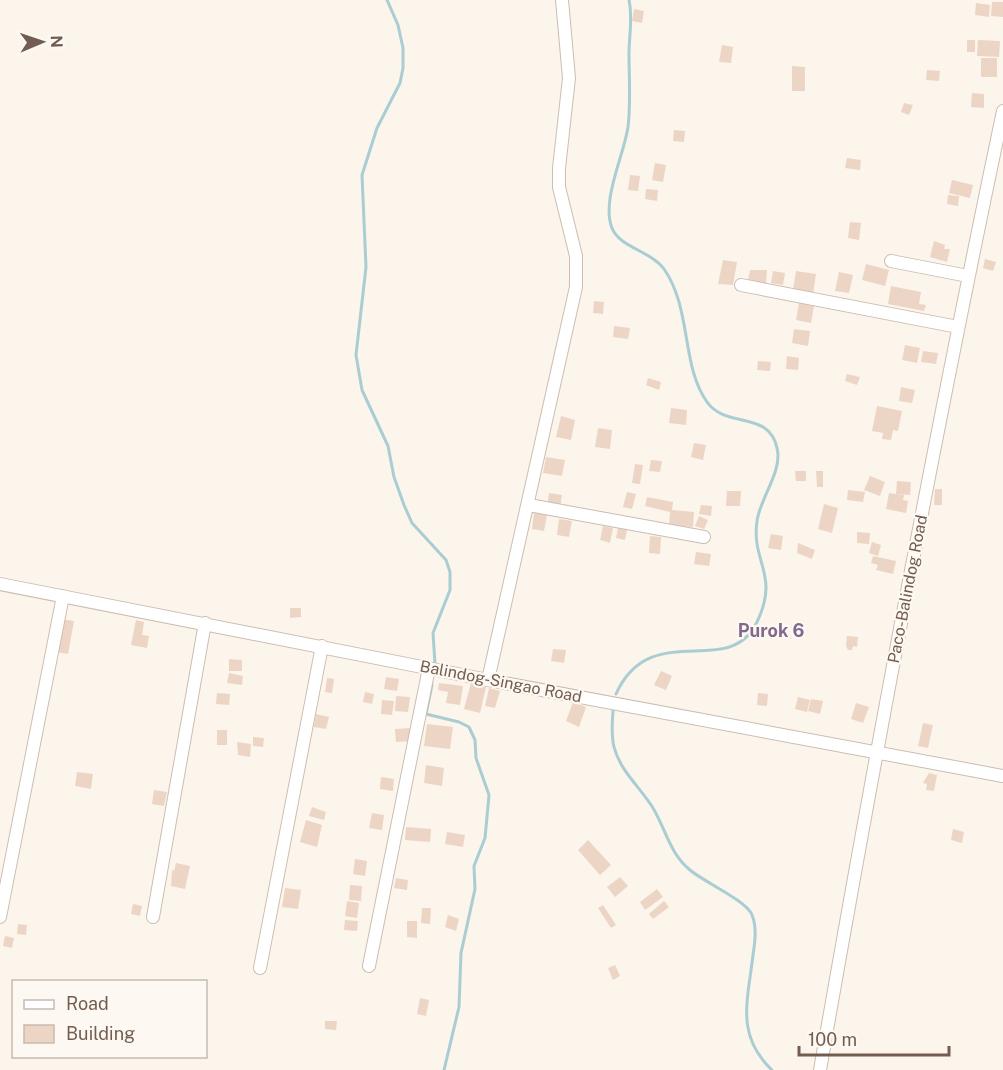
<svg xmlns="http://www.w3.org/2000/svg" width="1003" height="1070" font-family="'Public Sans',sans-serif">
<rect width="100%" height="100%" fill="#fbf5ec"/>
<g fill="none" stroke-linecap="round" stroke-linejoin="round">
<path stroke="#a9cdd3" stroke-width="3" d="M387,0L398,25L403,48V68L400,83L377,128L362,175L366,267L356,355L362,390L388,446L394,477L404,505L412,523L446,560L450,572V590L433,633L435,664
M432,685L426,714L459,722L469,727L475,740L476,758L489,795L485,838L474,866L475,889L461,953L459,1007L444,1070
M616,694C651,617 729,681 757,622C780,574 751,563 757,521C760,498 783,471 777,448C769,410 726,429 707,402C681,366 692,309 664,269C651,251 619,247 612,228C601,201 624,155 628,127C631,102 629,78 629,54C629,36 633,18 629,0
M613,711C612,723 611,735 614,747C620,771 641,788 653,808C666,830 670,854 690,870C704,882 747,901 752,915C757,927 755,942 753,955C748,1000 735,1035 772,1070"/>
</g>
<path fill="#edd5c6" d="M992,2H1003V17L991,16Z
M976,3L990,5L989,17L975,15Z
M634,9L644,11L642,23L632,21Z
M967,40H975V52H967Z
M978,40L1000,41L999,57L977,56Z
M722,45L733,47L731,63L719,62Z
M981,58H997V77H981Z
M792,66L805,67V91H792Z
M927,70L940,71L939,81L926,80Z
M972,93L984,94V108L971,107Z
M904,103L913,105L909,115L901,112Z
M674,130L685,131L684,142L673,141Z
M847,158L861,160L860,170L845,168Z
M655,163L666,165L663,182L652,180Z
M630,175L640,176L638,191L628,190Z
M952,180L973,185L970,198L949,193Z
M646,189L658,190L657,201L645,199Z
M948,195L959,196L958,206L947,204Z
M850,222L861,223L859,240L848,238Z
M934,241L945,245L944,249H950L947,262L930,257Z
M985,259L996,262L993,271L983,268Z
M723,260L737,262L733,285L718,284Z
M866,264L889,270L885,286L862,280Z
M750,270H767L766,285L748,281Z
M773,271L785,273L783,285L771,283Z
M796,271L816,274L813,294L793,290Z
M839,272L853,275L849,293L835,291Z
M891,286L921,292L919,304L926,305L924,311L888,304Z
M594,301L604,302L603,314L593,313Z
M799,303L814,306L811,323L796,320Z
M614,326L630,328L628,339L613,337Z
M794,329L810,331L808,346L792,343Z
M905,345L920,348L917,363L902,360Z
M923,351L938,353L936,364L921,362Z
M787,356L799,358L798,370L786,369Z
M758,361L771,362L770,371L757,370Z
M847,374L860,377L857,385L845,381Z
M648,378L661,382L659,390L646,385Z
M901,387L915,390L912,403L899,401Z
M877,406L902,411L898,431L893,430L891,440L882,439L883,433L872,431Z
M671,408L687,410L686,425L669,423Z
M561,416L575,420L571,440L556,437Z
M598,428L612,430L610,449L595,447Z
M694,443L706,445L703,460L691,457Z
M546,457L565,460L562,476L543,473Z
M651,460L662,461L660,472L649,471Z
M635,464L643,465L640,484L632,483Z
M795,471H806V481H796Z
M816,471H823V487H817Z
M870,476L885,482L880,496L864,490Z
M897,481L911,482L910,495L896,494L904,495L903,500L908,501L906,513L886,509L889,493L896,494Z
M935,489H942V505H934Z
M848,490L865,492L863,502L847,500Z
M727,491H741L740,506H726Z
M627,492L636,494L632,509L623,507Z
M549,493L562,495L560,508L547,507Z
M647,497L673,502L672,510L694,512L693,527L669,525L670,512L645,506Z
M824,504L838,508L832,533L818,529Z
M701,505L712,506L711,516L699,514Z
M534,513L547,515L544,531L532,529Z
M699,516L708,520L704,529L695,526Z
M559,519L572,521L569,537L557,535Z
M619,523L628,525L625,540L616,538Z
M603,526L613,528L610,543L600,540Z
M857,532L870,533L869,544L857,543Z
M771,534L783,536L781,550L768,548Z
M650,536L661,537L660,554L649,553Z
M872,542L881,545L878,556L869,553Z
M798,543L815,550L812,559L797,553Z
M696,552L711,554L709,566L694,564Z
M873,556L896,561L893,574L876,570L878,565L871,563Z
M290,608H301V617L290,618Z
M61,619L74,621L68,654L55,652Z
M136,620L144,622L142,635L149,636L147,648L131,645Z
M847,636L858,637L857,647L853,646L852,650H848L846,646Z
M553,649L566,650L564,663L551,661Z
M229,659L242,660V671H229Z
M661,671L672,676L666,690L654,685Z
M229,673L243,676L242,685L227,683Z
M386,677L399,679L397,691L384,689Z
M327,678L334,679L332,693L325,692Z
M439,683L463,686L460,705L446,703L448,692L438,690Z
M471,683L486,687L480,713L464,709Z
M489,688L500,691L495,708L485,706Z
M365,692L374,694L372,704L363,702Z
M217,693L230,694L229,705L216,704Z
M758,693L768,694L767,706L757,705Z
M396,696L410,697L408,712L395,711Z
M798,697L810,700L807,712L795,709Z
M811,699L823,701L820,714L808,711Z
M382,700L394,701L392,715L381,714Z
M573,702L586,707L579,727L566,721Z
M856,703L869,707L863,723L851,719Z
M316,714L329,717L326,729L314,727Z
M923,723L933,725L928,748L918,746Z
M427,724L453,727L450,749L424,746Z
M411,728L412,741L396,742L395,729Z
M217,730H227V745H217Z
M253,737L264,738L263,747L253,746Z
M237,742L251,744L250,757L238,755Z
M426,765L444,768L442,786L424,783Z
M77,772L93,774L91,789L75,786Z
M929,773L937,775L934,791L926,790L927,784L923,783Z
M381,777L394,779L393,791L380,789Z
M154,790L167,792L164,806L152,804Z
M312,807L326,812L324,820L309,816Z
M372,813L384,815L382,830L369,828Z
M306,820L322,825L317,847L300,842Z
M406,827L431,829L430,842L405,840Z
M953,829L964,832L962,843L951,840Z
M447,832L465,835L463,847L445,844Z
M588,840L611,865L600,875L578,850Z
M355,859L367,861L365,876L353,874Z
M176,863L190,866L185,889L171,886L172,870L174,871Z
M620,877L628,886L615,897L607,887Z
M396,878L408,880L407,890L394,888Z
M350,885L362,886L361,901L349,900Z
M285,888L301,890L298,909L282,907Z
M657,889L663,897L645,910L640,902Z
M347,901L359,903L357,918L345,916Z
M664,901L669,907L653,919L649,914Z
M133,904L142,906L140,916L131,914Z
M603,905L616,925L611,928L598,908Z
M422,908H431L430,924L421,923Z
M448,915L459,919L456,931L445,927Z
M345,920L358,921L357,931L344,930Z
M407,921H417V938L407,937Z
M18,924L27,925L26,935L17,934Z
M5,936L14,938L12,948L3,946Z
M615,965L620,976L613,980L608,968Z
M420,998L429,1000L426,1016L417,1014Z
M325,1021H337L336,1030L325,1029Z"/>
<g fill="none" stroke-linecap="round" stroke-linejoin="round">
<defs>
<path id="minor" d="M891,261L968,276
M741,285L958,327
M529,505L704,537
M0,584L488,680L1003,776
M488,680L576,287V256L559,187V168L569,78L562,0
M0,917L63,596
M153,917L205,623
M369,966L429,668
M260,968L322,646
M820,1070C876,749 936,429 1003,111"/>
</defs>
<use href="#minor" stroke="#ccbdb2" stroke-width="14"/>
<use href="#minor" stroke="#fff" stroke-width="12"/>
</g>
<g text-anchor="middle" stroke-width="4.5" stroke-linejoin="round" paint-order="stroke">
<g font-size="16" fill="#735d51" stroke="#fdf9f2">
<text transform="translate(907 589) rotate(-79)" y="6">Paco-Balindog Road</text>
<text transform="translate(501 681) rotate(11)" y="6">Balindog-Singao Road</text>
</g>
<g font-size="18" font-weight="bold" fill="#81698e" stroke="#fdf9f2">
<text x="771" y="637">Purok 6</text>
</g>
</g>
<rect x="12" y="980" width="195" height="78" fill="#fdf9f2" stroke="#c6bbb2" stroke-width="1.5"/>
<rect x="24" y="1000" width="30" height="9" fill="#ffffff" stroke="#c6bbb2" stroke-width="1.5"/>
<text x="66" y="1010" font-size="18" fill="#735d51">Road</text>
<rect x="24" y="1025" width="30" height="18" fill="#edd5c6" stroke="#c6bbb2" stroke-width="1.5"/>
<text x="66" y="1040" font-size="18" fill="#735d51">Building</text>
<g transform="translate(42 42) rotate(88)" stroke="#fdf9f2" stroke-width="4.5" paint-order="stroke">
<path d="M0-4.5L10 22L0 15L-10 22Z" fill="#735d51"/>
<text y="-9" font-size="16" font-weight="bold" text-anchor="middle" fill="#735d51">N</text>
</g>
<path d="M799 1046v9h150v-9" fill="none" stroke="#735d51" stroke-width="3"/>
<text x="808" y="1046" font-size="18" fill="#735d51" stroke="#fdf9f2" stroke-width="4.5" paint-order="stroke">100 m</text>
</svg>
